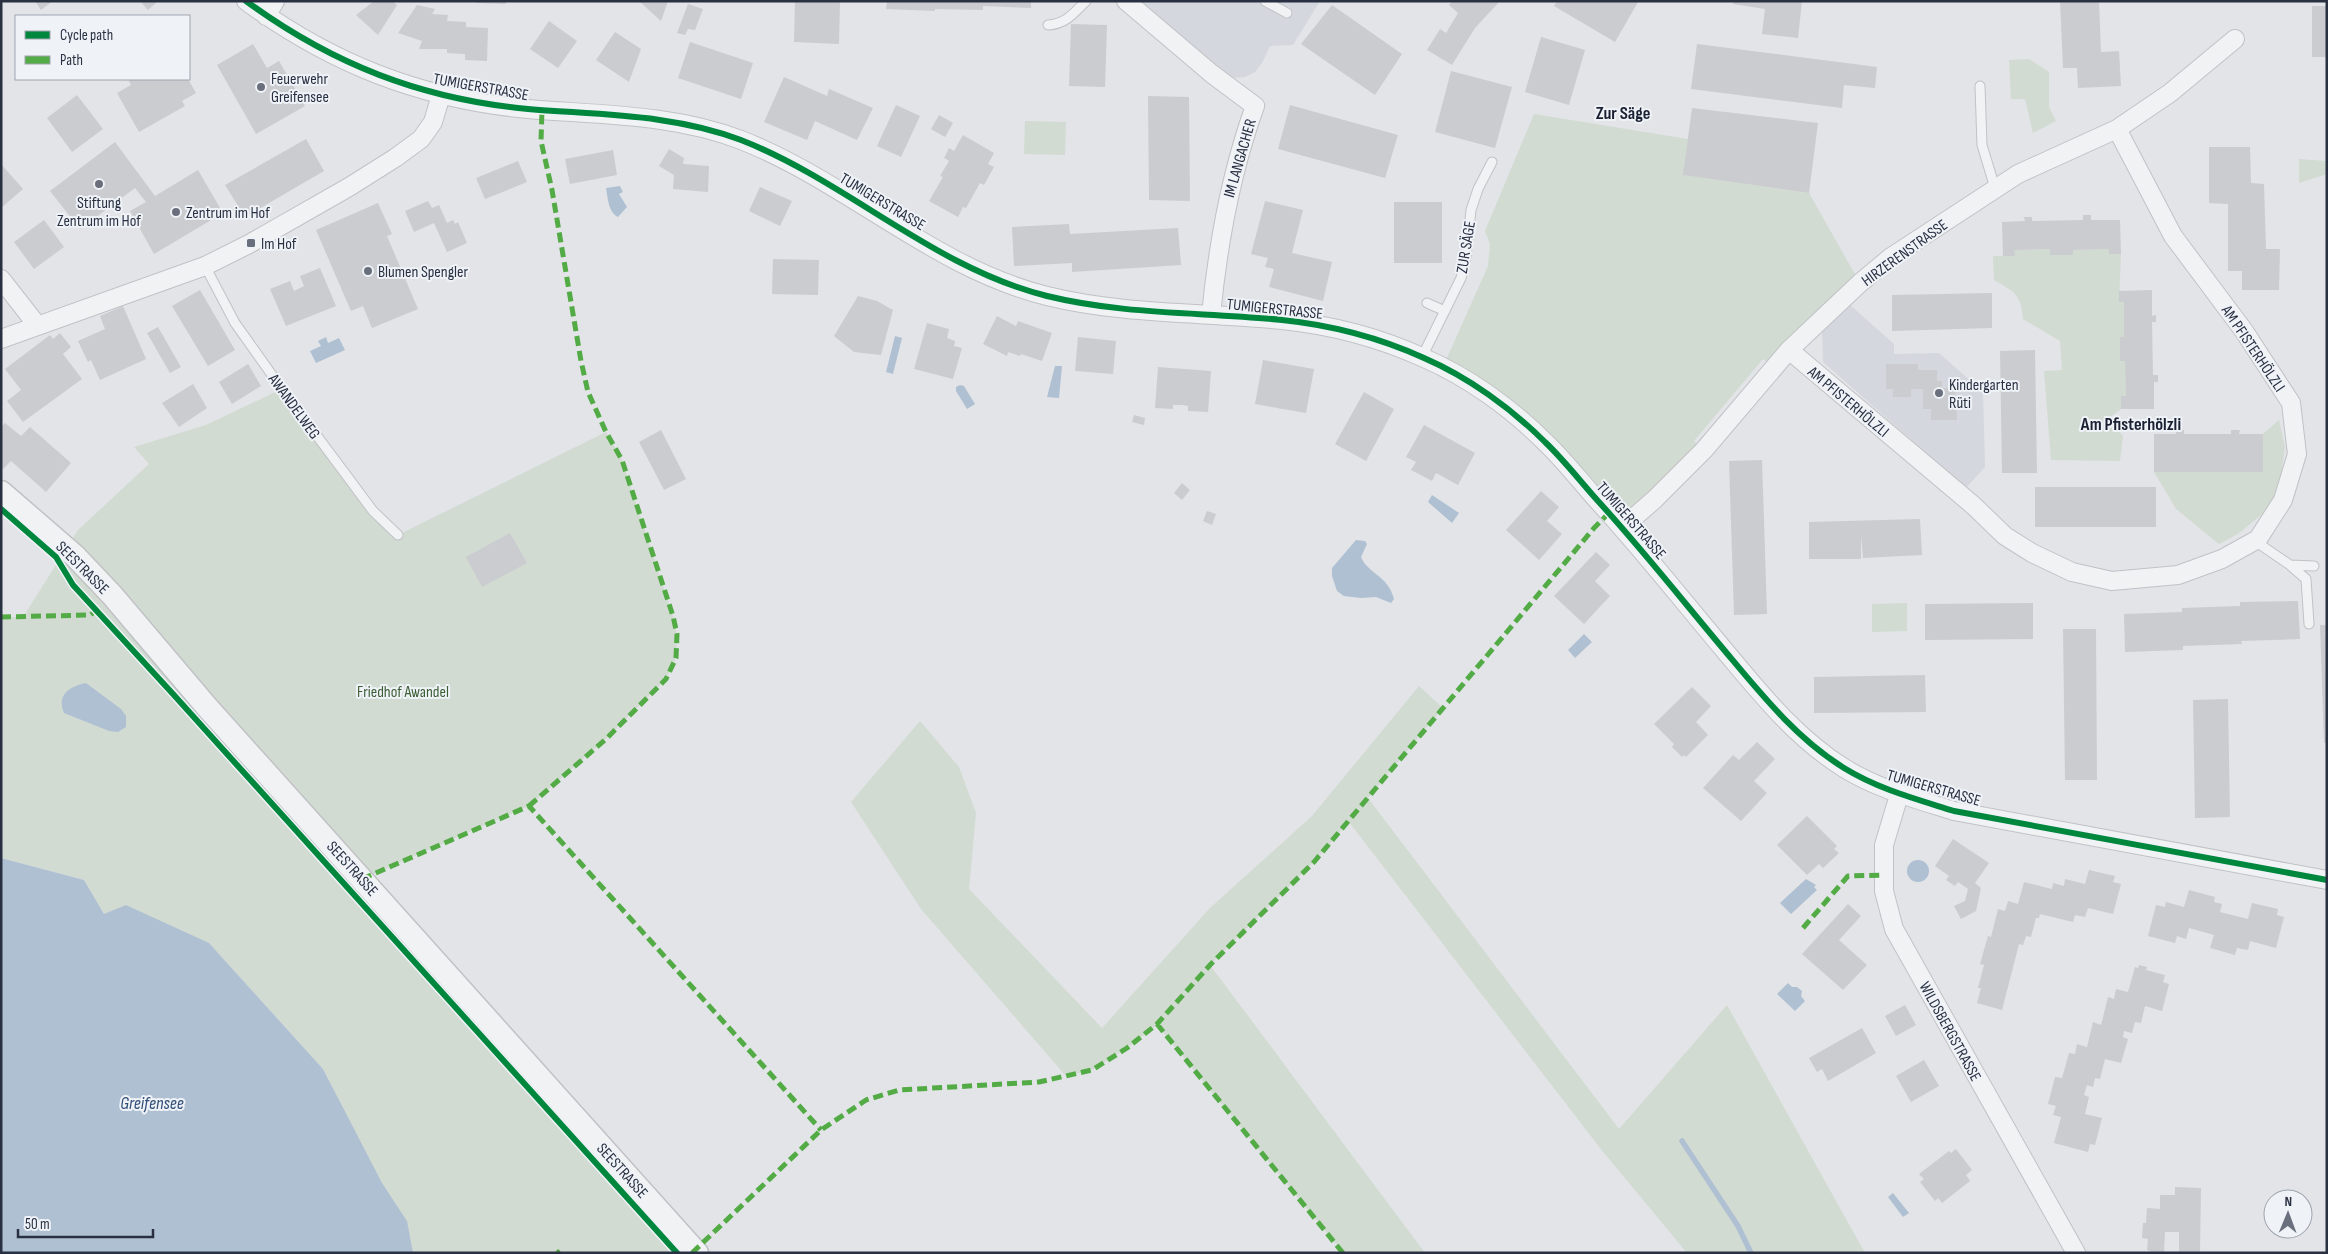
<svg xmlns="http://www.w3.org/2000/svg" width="2328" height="1254" font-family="'Sofia Sans Condensed',sans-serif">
<rect width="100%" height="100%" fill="#e2e4e7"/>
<path fill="#d4d7de" d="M1140,1H1320L1293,45L1270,46L1262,63L1255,72L1245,77L1234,78L1223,73Z
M1850,305L1894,344V354L1939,353L1983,392L1985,467L1966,488L1823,362L1822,332Z"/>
<path fill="#d2dbd2" d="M2029,59L2049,72V107L2056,121L2033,133L2025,99H2011L2009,60Z
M1534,114L1688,139L1684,175L1809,193L1860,283L1773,367L1763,359L1694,441L1704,450L1622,528L1544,440L1443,367L1488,266L1490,244L1485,231Z
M1025,121L1066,122L1065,155L1024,154Z
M2299,159L2327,161V174L2299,183Z
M2050,249V255H2073V250L2109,249V254H2121L2119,302H2124L2126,396H2121V409L2108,419L2123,436L2120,461L2051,460L2044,371L2062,370L2060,341L2023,319C2021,294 2015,292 1994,280L1993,256H2014V250Z
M282,389L373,511L398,535L606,432L622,460L673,616L677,634L676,658L666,679L606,739L529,806L362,879L696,1253H360L328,1121L337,1096L323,1069L209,943L104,914L84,880L1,858V617H23L78,530L149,464L134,447L206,425Z
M2279,420L2285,447L2280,481L2268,509L2238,534L2219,544L2176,509L2154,472H2263V434Z
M1907,603V631L1872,632V604Z
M1419,686L1443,708L1368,798L1619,1129L1727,1005L1865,1253H1687L1600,1148L1349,822L1314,862L1210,965L1425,1253H1343L1157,1025L1127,1048L1092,1070L1066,1076L921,909L851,802L920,721L959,767L976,813L969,889L1102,1028L1210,908L1312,816Z"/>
<path fill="#afc0d3" d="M620,186L623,192L619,194L627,207L618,217C608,212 608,198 606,188Z
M895,336L902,338L893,374L886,372Z
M326,337L328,343L339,338L345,350L316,363L310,351L321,346L318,341Z
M1055,366H1062L1059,398L1047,397Z
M960,385L964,386L975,404L967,409L956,391V387Z
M1432,495L1459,513L1452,523L1428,502Z
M1356,540L1365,541L1367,544L1361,557C1368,574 1388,575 1394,599L1391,603L1376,597L1361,598L1344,596L1337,591L1332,576V568Z
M1584,634L1592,642L1575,658L1568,650Z
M86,683L121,709L126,716V727L118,732L109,731L64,713C56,695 70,686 86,683Z
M1,858L84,880L104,914L126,905L209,943L323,1069L382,1183L407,1221L413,1253H1Z
M1907 871a11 11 0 1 1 22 0a11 11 0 1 1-22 0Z
M1806,879L1816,885L1814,887L1817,890L1791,914L1780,903Z
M1788,983L1792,987H1797L1802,991L1801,996L1805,1001L1795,1011L1777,994Z
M1893,1193L1909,1213L1903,1217L1888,1197Z"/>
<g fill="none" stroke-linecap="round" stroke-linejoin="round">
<path stroke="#afc0d3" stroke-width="5.5" d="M1682,1141L1738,1226L1751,1253"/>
</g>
<path fill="#caccd0" d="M35,1H53L41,10Z
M140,1H158L148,10Z
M374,1H392L397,5L378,35L356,15Z
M476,1H506V4L476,3Z
M639,1H668L661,21Z
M795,1H840L839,44L794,42Z
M887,1H1031V8L983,6V10L935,9V11L886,9Z
M1452,1H1500L1475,28L1452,65L1427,50L1440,29L1446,33L1458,13L1449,5Z
M1557,1H1636L1638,2L1615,42L1554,6Z
M1733,1H1802L1798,38L1762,34L1765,9L1733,4Z
M2060,1H2099L2101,52L2119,51L2121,86L2078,88L2077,68H2063Z
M688,4L703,9L695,30L688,29L685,35L677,33Z
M417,5L435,9L432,14L448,15L447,21L466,22V27L488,28L487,61L465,60V54L447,53V49H419L422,41L398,33Z
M1332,5L1402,54L1375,95L1301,44Z
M2312,6H2327V57H2312Z
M549,21L577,41L558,68L530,49Z
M1071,24L1107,25L1105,87L1069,86Z
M615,32L641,49L629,82L596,60Z
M1541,37L1585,50L1569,105L1525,92Z
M690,42L753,63L741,99L678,78Z
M253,44L267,68L279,61L305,106L256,134L217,65Z
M1697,44L1877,67L1875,88L1844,85L1842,108L1691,89Z
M1451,71L1512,87L1495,148L1435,132Z
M784,77L827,96L829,89L873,108L857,140L815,121L807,140L764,122Z
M128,79H188L196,93L182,101L185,106L139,132L117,93L131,85Z
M77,95L103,129L72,152L47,118Z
M1148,96L1189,97L1190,201L1149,200Z
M896,105L920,116L901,157L877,146Z
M1290,105L1398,135L1385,178L1278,149Z
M1692,108L1818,123L1809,193L1683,175Z
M939,115L953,123L945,137L931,129Z
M963,135L994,153L988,164L994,167L984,185L980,183L966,208L963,207L958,217L929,201L943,177L940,176L949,161L944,158L949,148L954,151Z
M306,139L324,171L245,217L225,185Z
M115,142L155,196L198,170L223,213L154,254L130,211L146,202L135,188L80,229L50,191Z
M2209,147H2250L2251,183L2264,184L2266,249H2280L2279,290H2242V271H2228V204L2209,203Z
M669,149L684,158L683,164L709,166L708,192L673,189L674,175L659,166Z
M613,150L617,175L570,184L565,159Z
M518,161L527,182L485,199L476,178Z
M1,164L23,189L1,208Z
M760,187L792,201L780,226L749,211Z
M428,201L432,208L439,205L447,223L453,220L455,224L458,222L467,243L447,252L434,223L414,232L405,211Z
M1265,201L1303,210L1292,253L1332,262L1323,301L1269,287L1274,269L1265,267L1268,258L1251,254Z
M1394,202H1442V263H1394Z
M378,203L392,234L387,236L418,309L372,328L363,306L351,311L316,230Z
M2083,215H2091V220H2120L2121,254H2109V249L2073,250V255H2050V249L2014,250L2015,256H2003L2002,222L2025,221L2024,217H2032V221L2083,220Z
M44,220L64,247L34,269L14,242Z
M1069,224L1070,234L1178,228L1181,265L1072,272V263L1014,266L1012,227Z
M773,259L819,260L818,295L772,294Z
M320,268L336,306L286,326L270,289L290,281L294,291L304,286L300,276Z
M200,290L235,350L208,366L172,306Z
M2152,290V316L2156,315V322H2152L2153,375H2158V382H2154V409H2121V396H2126L2125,361H2120V337H2124V302H2119V291Z
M1992,293V328L1892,331V295Z
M858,296L877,301L893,310L881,355L854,352L834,336Z
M123,306L146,359L100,380L91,360L88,362L78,341L105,329L100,316Z
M997,316L1016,326L1018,321L1052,333L1042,361L1021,354L1020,356L1008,352L1007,356L983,344Z
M927,323L949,329L947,338L955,341L954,346L962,348L953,379L914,369Z
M158,327L181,367L170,373L147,333Z
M60,333L71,347L63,354L82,379L23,422L7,401L21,390L5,369L50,335L53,339Z
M1078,337L1116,341L1113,374L1075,371Z
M2035,350L2037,473H2002L2000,351Z
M1263,360L1314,369L1306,413L1255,404Z
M248,364L261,386L232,404L219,382Z
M1886,364H1918V370H1937V381H1942V388H1955L1957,420H1931V409H1923V389H1911V397H1893V389H1886Z
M1158,367L1211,371L1208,412L1188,411V406L1182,405H1173V409L1155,408Z
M193,384L207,408L179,427L162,403Z
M1364,392L1394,409L1366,461L1335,444Z
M1134,415L1145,418L1144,425L1132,422Z
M5,423L21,436L30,427L71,463L46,492L11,461L1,471V427Z
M1424,425L1475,453L1458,485L1436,473L1432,481L1411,470L1416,462L1406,457Z
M661,430L686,479L664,490L639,442Z
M2176,430H2184V434H2231V430H2240L2239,434H2263V472H2154V434H2176Z
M1762,460L1767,614L1734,615L1729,461Z
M1182,483L1190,490L1182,500L1174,493Z
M2035,487H2156V527H2035Z
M1541,491L1559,507L1547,521L1562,534L1539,560L1506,530Z
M1207,511L1216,514L1212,525L1203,521Z
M1920,519L1922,555L1863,558L1861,535V559H1809V522Z
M510,533L527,563L482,587L466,557Z
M1596,552L1610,565L1595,581L1610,596L1584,624L1554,596Z
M2298,601L2300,639L2241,641L2242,644L2183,646V650L2125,652L2124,614L2182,612V608L2240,606V602Z
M2033,603V639L1925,640V604Z
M2320,625H2327V743H2324Z
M2063,629H2096L2097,780H2065Z
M1925,675L1926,712L1814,713V677Z
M1692,687L1711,706L1696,722L1708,735L1686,757L1684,755L1682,757L1672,747L1674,744L1654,724Z
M2228,699L2230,817L2195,818L2193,700Z
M1757,742L1775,759L1754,781L1767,793L1741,821L1703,788L1733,755L1739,760Z
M1807,816L1837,846L1834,849L1839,853L1823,868L1819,864L1807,875L1777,845Z
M1953,839L1989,863L1975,883L1981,888L1976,911L1961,919L1954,906L1965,901L1968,889L1958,882L1955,886L1946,880L1949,876L1935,866Z
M2089,870L2115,876L2113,882L2121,884L2113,914L2088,908L2085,917L2075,915L2073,922L2040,914L2039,918H2036L2031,937L2026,936L2023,945L2019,944L2002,1010L1977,1003L1981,988H1978L1984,965L1980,964L1988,936L1991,937L1998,909L2005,911L2008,901L2018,904L2024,882L2052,889L2053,883L2064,886L2065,879L2085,884Z
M2189,890L2215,897L2214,902L2222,904L2220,912L2248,919L2252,903L2278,909L2277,915L2284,917L2276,948L2250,941L2248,950L2237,948L2235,955L2210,948L2214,935L2189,928L2186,939L2177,936L2175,943L2148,936L2156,905L2165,907L2166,902L2184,907Z
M1848,904L1861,916L1839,940L1867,965L1843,990L1802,954Z
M2139,965L2147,967L2146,970L2165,975L2163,982L2169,984L2162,1011L2145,1006L2141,1023L2135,1022L2132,1033L2124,1031L2123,1037L2128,1039L2121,1063L2105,1059L2100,1079L2095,1078L2093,1087L2087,1085L2084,1095L2089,1097L2085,1114L2102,1118L2095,1145L2090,1144L2088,1152L2054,1143L2061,1117L2053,1115L2056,1106L2048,1104L2055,1077L2062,1078L2069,1053L2075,1054L2077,1044L2087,1047L2093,1022L2101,1025L2108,997L2114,999L2116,989L2128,992L2135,967L2138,968Z
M1905,1005L1916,1025L1896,1036L1885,1016Z
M1862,1028L1876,1053L1828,1081L1822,1069L1817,1072L1809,1058Z
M1924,1060L1939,1086L1911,1102L1896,1076Z
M1956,1149L1972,1170L1966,1175L1970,1181L1942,1203L1938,1198L1935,1201L1920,1182L1924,1179L1919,1174L1949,1151L1951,1153Z
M2175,1187L2201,1188L2200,1253H2179V1232H2165L2164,1253H2150V1251L2147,1250L2148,1239L2142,1238L2143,1223H2146L2147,1208L2160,1209V1195H2175Z"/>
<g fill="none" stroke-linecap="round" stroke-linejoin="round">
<defs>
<path id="service" d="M1265,1L1287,13
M1048,25C1066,24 1074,13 1086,1
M1980,86L1982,145L1995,188
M205,266L235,323L282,389L373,511L398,535
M1427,303L1445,311
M1422,357L1461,278L1466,257L1471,210L1478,189L1492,162
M2255,541L2290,565L2306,579L2309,624
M2290,565L2314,566"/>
<path id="minor" d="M246,1C332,64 421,99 528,109C600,115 673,114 741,140C848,182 934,268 1047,296C1124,315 1204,312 1282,320C1331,325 1380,338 1424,358C1468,377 1511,408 1545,442C1564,460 1580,481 1598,501C1642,549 1683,601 1725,651C1761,694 1796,738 1844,768C1878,789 1916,799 1954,811L2327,880
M1126,1L1212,74L1255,106C1230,175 1218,243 1211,315
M266,16L275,1
M1,279L37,325
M1,339L205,266L249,244L349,187L395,158L421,139L433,122L441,95
M1789,350L1974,506L2005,536L2032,553L2072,572L2112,581L2178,575L2222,559L2258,539L2283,500L2297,454L2291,403L2244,331L2173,236L2117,129
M1622,528L1655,499L1704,450L1789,350L1860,283L1891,257L2018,174L2117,129L2170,93L2235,39
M1899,795L1884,845V891L1894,929L2076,1253"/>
<path id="tertiary" d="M1,492L75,556L112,595L207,707L697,1253"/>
</defs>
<use href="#service" stroke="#c0c2c5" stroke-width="11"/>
<use href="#minor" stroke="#c0c2c5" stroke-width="20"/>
<use href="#tertiary" stroke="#c0c2c5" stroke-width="25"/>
<use href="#service" stroke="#f1f2f4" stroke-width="9"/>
<use href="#minor" stroke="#f1f2f4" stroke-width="18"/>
<use href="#tertiary" stroke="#f1f2f4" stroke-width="22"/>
<path stroke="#53ab46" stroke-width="5" stroke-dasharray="10 5" stroke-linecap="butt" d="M1,617L90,615L96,611L93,608
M529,806L606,739L666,679L676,658L677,634L673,616L622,460L606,432L588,392L581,361L552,190L541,141L542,110
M362,879L529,806L821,1130
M1803,928L1848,876L1884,875
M1157,1024L1343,1253
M557,1253L560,1251
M692,1253L821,1130L866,1100L899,1090L1039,1082L1092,1070L1127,1048L1157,1024L1210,965L1314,862L1594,528L1609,513"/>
<defs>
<path id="cycleway" d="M246,1C332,64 421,99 528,109C600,115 673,114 741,140C848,182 934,268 1047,296C1124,315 1204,312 1282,320C1331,325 1380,338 1424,358C1468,377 1511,408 1545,442C1564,460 1580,481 1598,501C1642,549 1683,601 1725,651C1761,694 1796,738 1844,768C1878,789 1916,799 1954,811L2327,880
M1,509L56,557L73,585L173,694L677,1253"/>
</defs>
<use href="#cycleway" stroke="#eff2f7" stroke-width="9"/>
<use href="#cycleway" stroke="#00873e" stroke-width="6"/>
</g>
<g fill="#696f7c" stroke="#eff2f7" stroke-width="2">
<circle cx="261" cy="87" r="5"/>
<circle cx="99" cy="184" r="5"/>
<circle cx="176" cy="212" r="5"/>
<rect x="246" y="238" width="10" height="10" rx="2.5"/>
<circle cx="368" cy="271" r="5"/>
<circle cx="1939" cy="393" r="5"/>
</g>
<g text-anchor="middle" stroke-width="4" stroke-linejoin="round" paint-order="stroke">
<g font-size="16" fill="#283042" stroke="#eff2f7" text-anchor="start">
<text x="271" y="84">Feuerwehr<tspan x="271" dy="18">Greifensee</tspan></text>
<text x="99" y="208" text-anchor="middle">Stiftung<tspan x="99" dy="18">Zentrum im Hof</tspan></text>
<text x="186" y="218">Zentrum im Hof</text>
<text x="261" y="249">Im Hof</text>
<text x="378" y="277">Blumen Spengler</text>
<text x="1949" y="390">Kindergarten<tspan x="1949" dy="18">Rüti</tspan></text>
</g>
<g font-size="16" fill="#283042" stroke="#eff2f7">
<text transform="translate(481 86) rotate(10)" y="6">TUMIGERSTRASSE</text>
<text transform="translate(1239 158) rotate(-74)" y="6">IM LANGACHER</text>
<text transform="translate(883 201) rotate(31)" y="6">TUMIGERSTRASSE</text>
<text transform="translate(1465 247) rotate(-81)" y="6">ZUR SÄGE</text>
<text transform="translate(1904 252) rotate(-36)" y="6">HIRZERENSTRASSE</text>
<text transform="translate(1275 308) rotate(6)" y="6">TUMIGERSTRASSE</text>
<text transform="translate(2254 348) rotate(56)" y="6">AM PFISTERHÖLZLI</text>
<text transform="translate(1849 401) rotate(40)" y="6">AM PFISTERHÖLZLI</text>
<text transform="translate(295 406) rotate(54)" y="6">AWANDELWEG</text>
<text transform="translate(1632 520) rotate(49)" y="6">TUMIGERSTRASSE</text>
<text transform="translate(83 567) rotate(45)" y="6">SEESTRASSE</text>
<text transform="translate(1934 787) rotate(16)" y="6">TUMIGERSTRASSE</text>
<text transform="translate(353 868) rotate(48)" y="6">SEESTRASSE</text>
<text transform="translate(1951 1031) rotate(61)" y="6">WILDSBERGSTRASSE</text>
<text transform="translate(623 1170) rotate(48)" y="6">SEESTRASSE</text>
</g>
<g font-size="16" fill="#3b5e34" stroke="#eff2f7">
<text x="403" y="697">Friedhof Awandel</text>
</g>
<g font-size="18" font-weight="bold" fill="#1a2132" stroke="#eff2f7">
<text x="1623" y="119">Zur Säge</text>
<text x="2131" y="430">Am Pfisterhölzli</text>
</g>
<g font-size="18" font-style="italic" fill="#304e77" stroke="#eff2f7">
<text x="152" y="1109">Greifensee</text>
</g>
</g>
<rect width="2328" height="1254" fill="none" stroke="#283042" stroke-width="5"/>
<rect x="15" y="15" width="175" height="65" fill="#eff2f7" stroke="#9fa4af"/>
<rect x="25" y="31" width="25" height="8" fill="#00873e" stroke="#9fa4af"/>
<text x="60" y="40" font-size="15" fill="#283042">Cycle path</text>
<rect x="25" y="56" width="25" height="8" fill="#53ab46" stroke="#9fa4af"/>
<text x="60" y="65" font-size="15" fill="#283042">Path</text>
<g transform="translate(2288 1214) rotate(1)"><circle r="24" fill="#eff2f7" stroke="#9fa4af"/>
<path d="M0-4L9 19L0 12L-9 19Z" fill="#696f7c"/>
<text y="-8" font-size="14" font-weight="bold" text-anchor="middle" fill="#283042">N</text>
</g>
<path d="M18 1229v8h135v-8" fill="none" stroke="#283042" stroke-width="2.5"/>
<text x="25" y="1229" font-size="15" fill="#283042" stroke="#eff2f7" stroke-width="4" paint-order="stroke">50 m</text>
</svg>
